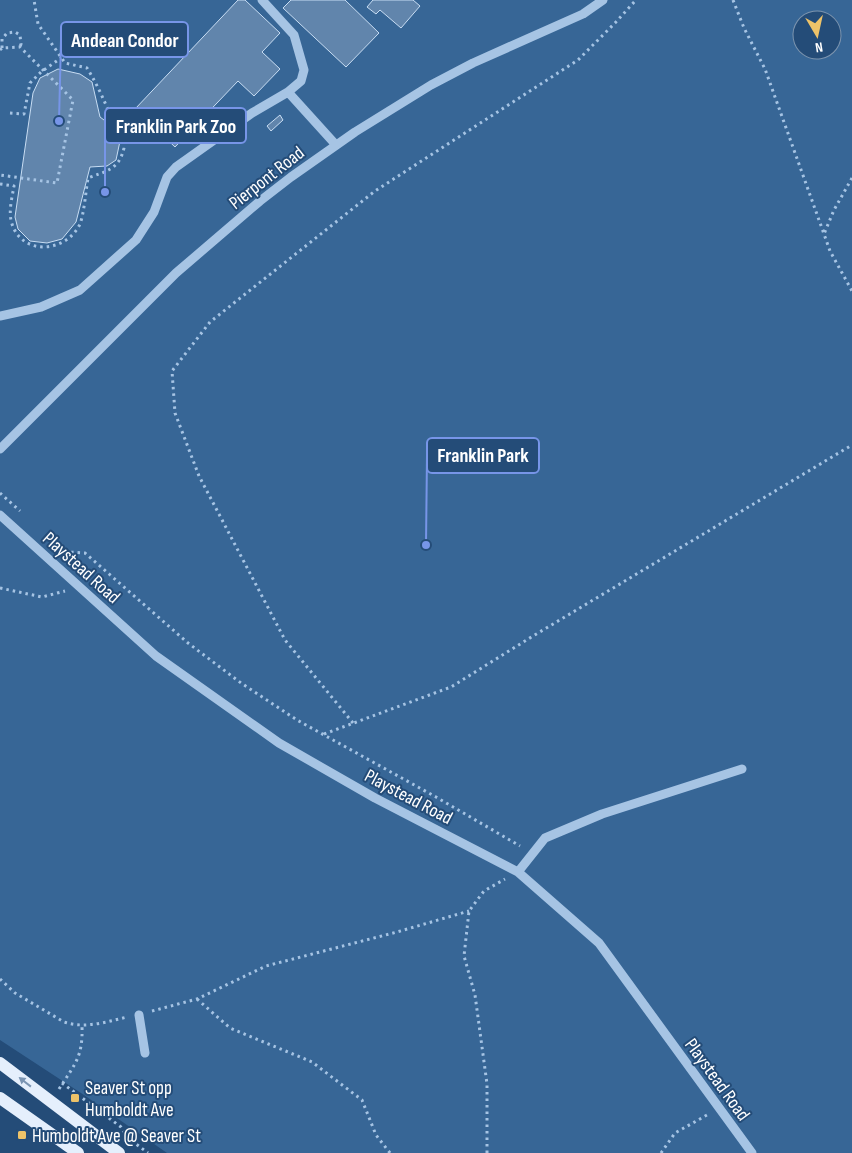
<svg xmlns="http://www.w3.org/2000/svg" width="852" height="1153" font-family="'Sofia Sans Condensed',sans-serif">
<rect width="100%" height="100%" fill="#244c78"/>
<path fill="#376696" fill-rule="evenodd" d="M0,0H852V1153H167L84,1095L0,1040ZM802,20H832V50H802Z"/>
<path fill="#6185ac" stroke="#c8ddf3" d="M238,0H245L280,33L262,52L280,69L254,96L238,81L175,147L135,109Z
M291,0H345L379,33L346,67L283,8Z
M373,0H413L420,6L401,28L380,10L376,14L367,7Z
M58,69L80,74L92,82L100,117L116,129L120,141L116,160L107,166L90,167L76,222L62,239L47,243L30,241L18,229L15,217L33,93L40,78Z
M280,115L283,120L271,131L267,126Z"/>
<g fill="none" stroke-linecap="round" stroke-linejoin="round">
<path stroke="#a6c4e4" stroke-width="3" stroke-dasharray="2.5 4" stroke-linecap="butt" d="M733,0L744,28L765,69L824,234
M2,48V39L7,33L15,32L20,35L21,44L20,47
M0,50L2,48L20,47L73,100L57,183L0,175
M10,113L24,114L30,83L41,72L61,58
M852,178L834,210L824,234L830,251L852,291
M0,184L14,186C12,198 8,212 12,224C23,257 67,252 80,224C84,214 86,190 88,178C106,171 119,170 124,148C125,141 125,135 121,129C117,125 113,122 111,117C104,100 97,84 87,68L65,63L38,24L34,0
M0,493L20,511
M59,548L67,552L85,553L188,643L241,683L297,720L436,797L520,846
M0,588L42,597L65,591
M353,723L285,640L199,476L175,413L172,371L210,322L375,191L578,60L615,23L636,0
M324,734L451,687L533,636L852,445
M0,979L15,993L64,1022C85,1029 106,1022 127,1017
M197,999L230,1028L312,1062L362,1100L376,1135L390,1153
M152,1011L197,999L266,966L397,932L469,911
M62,1083L121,1127L128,1138L148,1153
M59,1089C75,1064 83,1057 82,1026
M487,1153V1084L475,995L464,956L469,911L484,891L505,879
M661,1153L675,1133L707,1115"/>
<path stroke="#a6c4e4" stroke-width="9" d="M288,92L336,145
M0,316L41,307L80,290L136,240L154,212L167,177L176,167L252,113L288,92L301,81L304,70L294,35L262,0
M0,449L176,273L260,201L291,177L355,132L431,85L473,63L583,14L603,0
M0,515L156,656L279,743L375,798L518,872L599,943L752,1153
M518,872L545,838L602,814L742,769
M139,1015L145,1053"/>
<path stroke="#e5effc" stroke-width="12" d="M0,1063L119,1153
M0,1098L78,1153"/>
</g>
<defs><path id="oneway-solid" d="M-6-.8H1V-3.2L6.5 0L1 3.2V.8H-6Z" transform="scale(1.25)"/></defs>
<use fill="#7b95b3" href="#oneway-solid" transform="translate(25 1082) rotate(-142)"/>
<g fill="#eec369" stroke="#244c78" stroke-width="2">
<rect x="70" y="1093" width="10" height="10" rx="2.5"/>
<rect x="17" y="1130" width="10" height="10" rx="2.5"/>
</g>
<g text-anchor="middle" stroke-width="4" stroke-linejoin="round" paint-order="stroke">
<g font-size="19" fill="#fff" stroke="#244c78">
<text transform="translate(266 177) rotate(-38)" y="7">Pierpont Road</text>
<text transform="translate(82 567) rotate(42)" y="7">Playstead Road</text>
<text transform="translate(409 796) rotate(28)" y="7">Playstead Road</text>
<text transform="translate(718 1079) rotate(54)" y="7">Playstead Road</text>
</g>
<g font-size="19" fill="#fff" stroke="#244c78" text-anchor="start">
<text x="85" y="1094">Seaver St opp<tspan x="85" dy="22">Humboldt Ave</tspan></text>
<text x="32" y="1142">Humboldt Ave @ Seaver St</text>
</g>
</g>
<path fill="none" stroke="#7795e8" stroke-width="2" d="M59 121L61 40M105 192L105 126M426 545L427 455"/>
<g fill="#7795e8" stroke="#244c78" stroke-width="2">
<circle cx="59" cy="121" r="5"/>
<circle cx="105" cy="192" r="5"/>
<circle cx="426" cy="545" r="5"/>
</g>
<g fill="#244c78" stroke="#7795e8" stroke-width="2">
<rect x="61" y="22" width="127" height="35" rx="5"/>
<rect x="105" y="108" width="141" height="35" rx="5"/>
<rect x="427" y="438" width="112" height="35" rx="5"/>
</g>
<g font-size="20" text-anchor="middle" font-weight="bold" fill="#fff">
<text x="125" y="47">Andean Condor</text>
<text x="176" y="133">Franklin Park Zoo</text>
<text x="483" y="462">Franklin Park</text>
</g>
<g transform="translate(817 35) rotate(171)"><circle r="24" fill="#244c78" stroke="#7c94ae"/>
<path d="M0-4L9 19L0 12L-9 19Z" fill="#eec369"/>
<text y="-8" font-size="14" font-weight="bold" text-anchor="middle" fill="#ffffff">N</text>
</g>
</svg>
